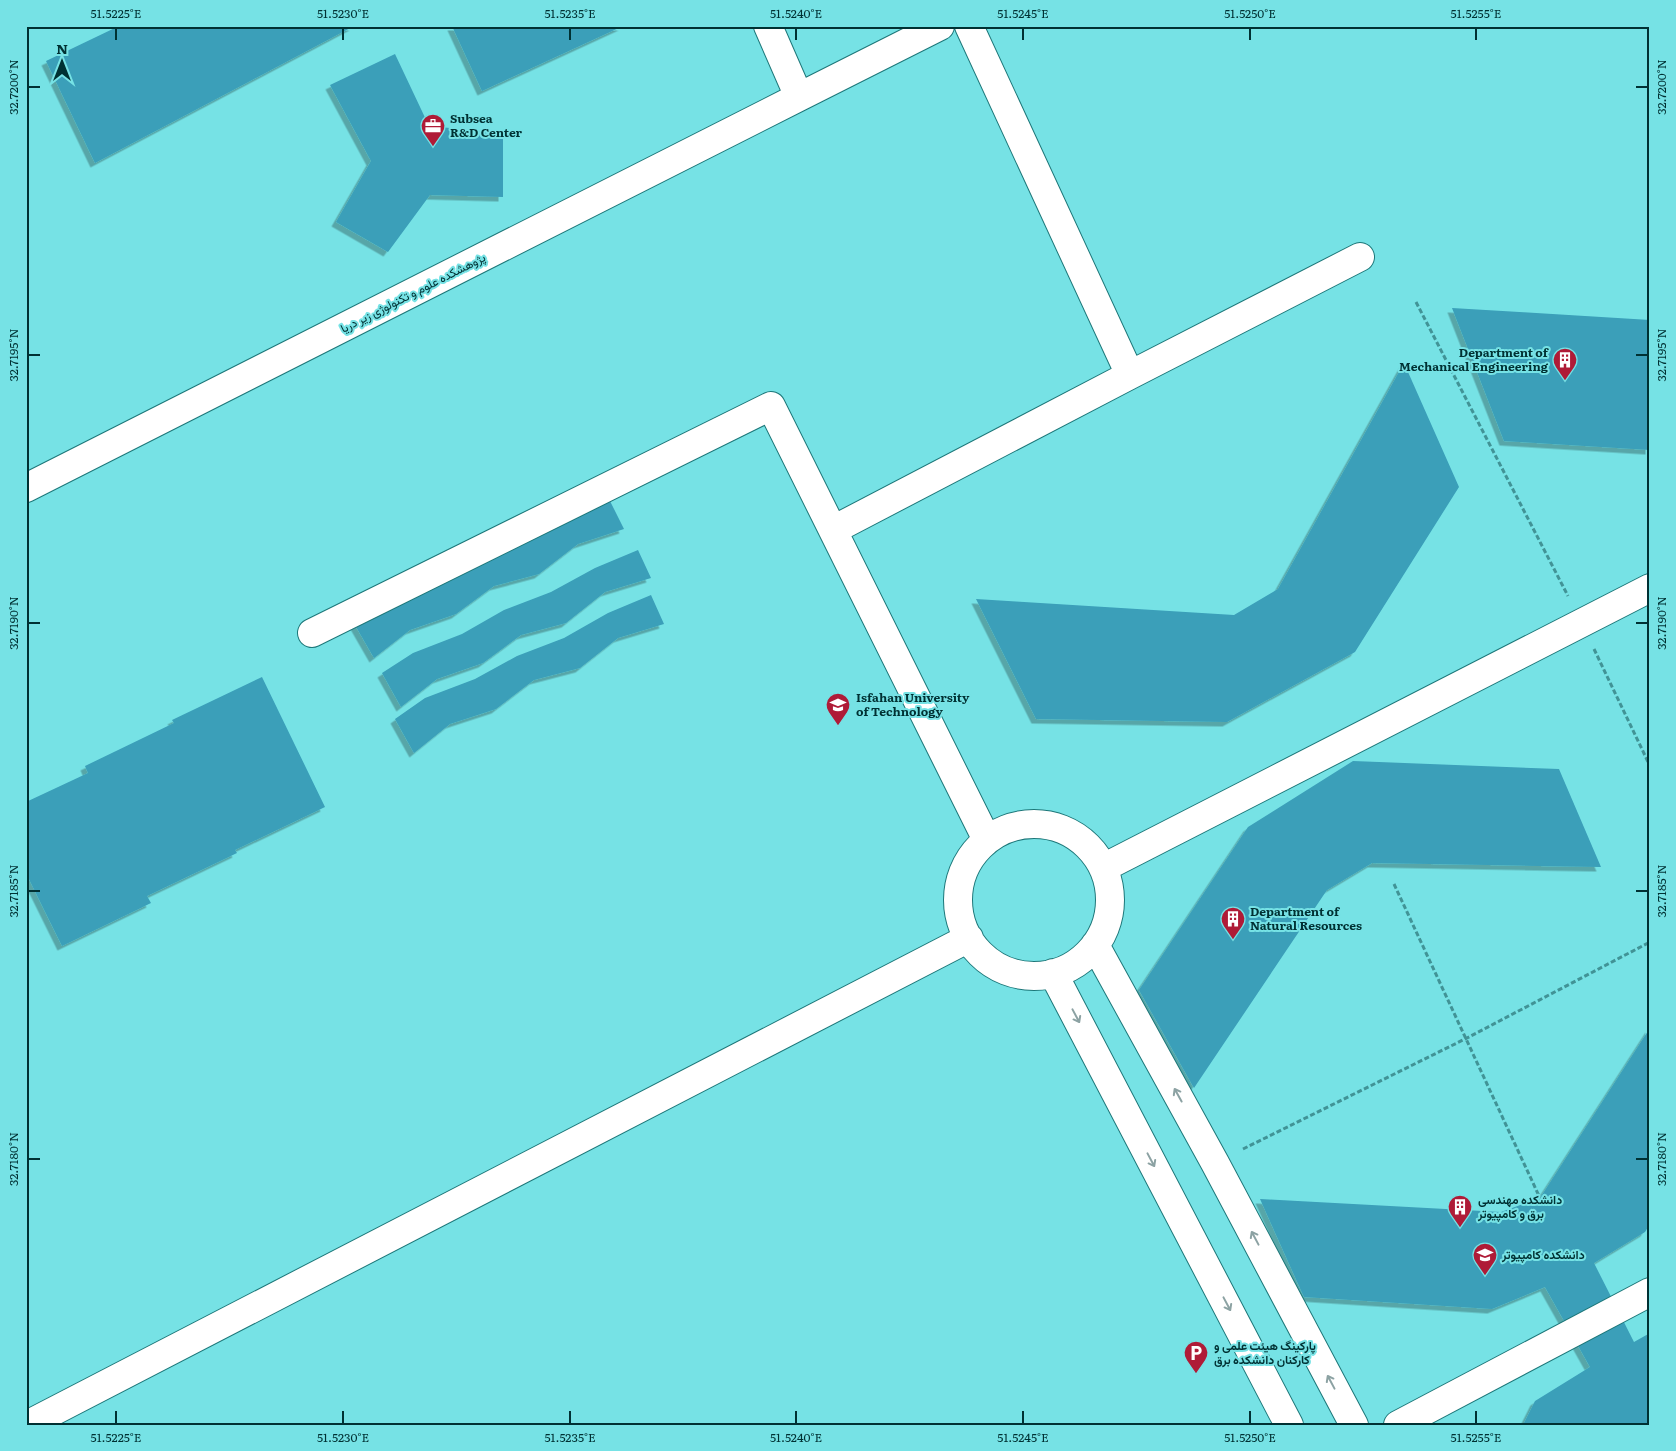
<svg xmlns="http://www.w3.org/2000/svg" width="1676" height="1451" font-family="Literata,Vazirmatn,serif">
<defs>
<filter id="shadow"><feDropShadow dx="-4.5" dy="4.5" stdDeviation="0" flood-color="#0004"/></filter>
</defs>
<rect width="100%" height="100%" fill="#76e2e5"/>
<path fill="#3a9fb9" filter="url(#shadow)" d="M119,26H354L95,163L46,61Z
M452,26H623L482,91Z
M395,54L429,126L503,133V197L430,195L388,252L336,222L371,161L330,85Z
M1452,308L1650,320V450L1504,441Z
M1404,363L1459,487L1355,652L1227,722L1036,719L976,599L1234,615L1278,589Z
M610,501L624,529L578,544L539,574L494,586L456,614L410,630L374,658L355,625L568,519Z
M638,550L651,578L605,592L566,623L521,635L483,663L437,679L401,707L382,673L413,653L462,634L504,610L551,592L595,568Z
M651,595L664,624L618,638L580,668L534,680L496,709L450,724L414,753L395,719L425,698L475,679L517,656L564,638L608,613Z
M262,677L325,807L235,850L237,853L147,896L151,903L62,946L26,873V802L88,773L85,766L174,723L172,720Z
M1353,761L1559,769L1601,867L1372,863L1327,890L1194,1088L1139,990L1248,827Z
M1650,1028V1224L1645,1232L1594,1263L1634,1342L1650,1333V1425H1523L1535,1401L1590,1367L1545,1287L1492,1309L1304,1297L1260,1199L1501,1212L1540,1198Z"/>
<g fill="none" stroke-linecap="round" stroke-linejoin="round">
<defs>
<path id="minor" d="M768,26L799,97L940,26
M969,26L1130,375
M26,488L799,97
M833,530L1130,375L1360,257
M312,633L771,406L987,840
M958 900a76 76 0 1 1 152 0a76 76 0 1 1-152 0Z
M1103,868L1650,588
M1095,945L1215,1163L1354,1425
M1053,973L1289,1425
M27,1425L969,938
M1398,1425L1650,1292"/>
</defs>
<use href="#minor" stroke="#1d7779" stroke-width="30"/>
<path stroke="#419396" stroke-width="3" stroke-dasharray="5 2.5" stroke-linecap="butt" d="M1416,302L1568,596
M1594,649L1650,766
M1394,884L1540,1198
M1243,1149L1467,1038L1650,942"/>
<use href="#minor" stroke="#fff" stroke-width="28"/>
</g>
<defs><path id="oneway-shaft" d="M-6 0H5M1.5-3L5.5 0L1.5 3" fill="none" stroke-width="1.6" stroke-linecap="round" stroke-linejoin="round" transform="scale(1.25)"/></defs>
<g stroke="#8ca2a3">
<use href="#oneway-shaft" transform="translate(1076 1016) rotate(62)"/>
<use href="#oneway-shaft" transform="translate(1178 1095) rotate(-119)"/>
<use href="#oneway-shaft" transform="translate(1151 1160) rotate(62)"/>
<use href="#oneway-shaft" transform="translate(1255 1238) rotate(-118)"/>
<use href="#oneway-shaft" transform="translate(1227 1304) rotate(62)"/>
<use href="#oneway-shaft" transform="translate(1331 1382) rotate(-118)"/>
</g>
<path fill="none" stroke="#003133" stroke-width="2" d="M116,28V40M343,28V40M570,28V40M796,28V40M1023,28V40M1250,28V40M1476,28V40M28,87H40M1636,87H1648M28,355H40M1636,355H1648M28,623H40M1636,623H1648M28,891H40M1636,891H1648M28,1159H40M1636,1159H1648M116,1411V1424M343,1411V1424M570,1411V1424M796,1411V1424M1023,1411V1424M1250,1411V1424M1476,1411V1424"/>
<defs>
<symbol id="office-pin" viewBox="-11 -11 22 30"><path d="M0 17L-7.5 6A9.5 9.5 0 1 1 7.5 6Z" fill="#af1b37" stroke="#76e2e5"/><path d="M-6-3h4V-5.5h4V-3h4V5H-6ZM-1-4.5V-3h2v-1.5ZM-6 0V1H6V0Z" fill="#fff"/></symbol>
<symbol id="building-pin" viewBox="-11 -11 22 30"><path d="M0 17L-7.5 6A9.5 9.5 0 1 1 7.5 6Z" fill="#af1b37" stroke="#76e2e5"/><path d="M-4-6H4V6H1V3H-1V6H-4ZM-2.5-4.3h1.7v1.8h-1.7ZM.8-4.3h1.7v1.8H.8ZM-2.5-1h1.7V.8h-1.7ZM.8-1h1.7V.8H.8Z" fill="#fff"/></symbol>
<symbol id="university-pin" viewBox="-11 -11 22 30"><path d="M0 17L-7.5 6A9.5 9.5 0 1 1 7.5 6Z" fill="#af1b37" stroke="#76e2e5"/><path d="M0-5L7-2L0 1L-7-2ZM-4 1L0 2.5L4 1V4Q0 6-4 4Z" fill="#fff"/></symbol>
<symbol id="parking-pin" viewBox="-11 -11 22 30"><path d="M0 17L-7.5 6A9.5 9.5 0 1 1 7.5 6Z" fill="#af1b37" stroke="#76e2e5"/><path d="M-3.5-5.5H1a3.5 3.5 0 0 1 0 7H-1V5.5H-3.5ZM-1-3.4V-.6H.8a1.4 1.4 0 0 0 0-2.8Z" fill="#fff"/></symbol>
</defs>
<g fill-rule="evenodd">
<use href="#office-pin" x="419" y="112" width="28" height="38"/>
<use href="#building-pin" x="1551" y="346" width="28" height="38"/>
<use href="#university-pin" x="824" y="691" width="28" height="38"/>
<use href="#building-pin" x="1219" y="905" width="28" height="38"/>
<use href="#building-pin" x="1446" y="1193" width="28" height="38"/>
<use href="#university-pin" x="1471" y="1241" width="28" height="38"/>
<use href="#parking-pin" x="1182" y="1339" width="28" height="38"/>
</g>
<g text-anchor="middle" stroke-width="4" stroke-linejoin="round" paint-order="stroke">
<g font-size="12" font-weight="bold" fill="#003133" stroke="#76e2e5" text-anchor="start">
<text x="450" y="123">Subsea<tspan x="450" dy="14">R&amp;D Center</tspan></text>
<text x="1548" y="357" text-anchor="end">Department of<tspan x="1548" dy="14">Mechanical Engineering</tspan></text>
<text x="856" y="702">Isfahan University<tspan x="856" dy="14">of Technology</tspan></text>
<text x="1250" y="916">Department of<tspan x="1250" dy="14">Natural Resources</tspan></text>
<text x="1478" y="1204">دانشکده مهندسی<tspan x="1478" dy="14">برق و کامپیوتر</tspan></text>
<text x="1502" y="1259">دانشکده کامپیوتر</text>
<text x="1214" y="1350">پارکینگ هیئت علمی و<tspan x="1214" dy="14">کارکنان دانشکده برق</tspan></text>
</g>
<g font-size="12" fill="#003133" stroke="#76e2e5">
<text transform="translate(413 293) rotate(-27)" y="4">پژوهشکده علوم و تکنولوژی زیر دریا</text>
</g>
</g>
<rect width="1676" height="1451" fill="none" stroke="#76e2e5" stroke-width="55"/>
<g transform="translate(62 62)" stroke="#76e2e5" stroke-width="4" paint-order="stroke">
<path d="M0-4L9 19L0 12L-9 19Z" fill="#003133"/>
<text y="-8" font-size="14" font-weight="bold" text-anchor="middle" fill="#003133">N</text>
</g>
<rect x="28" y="28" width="1620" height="1396" fill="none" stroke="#003133" stroke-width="2"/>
<g font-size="12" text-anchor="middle" fill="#003133">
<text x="116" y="18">51.5225°E</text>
<text x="343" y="18">51.5230°E</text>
<text x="570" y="18">51.5235°E</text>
<text x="796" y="18">51.5240°E</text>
<text x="1023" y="18">51.5245°E</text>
<text x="1250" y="18">51.5250°E</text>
<text x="1476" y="18">51.5255°E</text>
<text transform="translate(14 87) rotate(-90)" y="4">32.7200°N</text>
<text transform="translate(1662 87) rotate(-90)" y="4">32.7200°N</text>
<text transform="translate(14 355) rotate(-90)" y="4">32.7195°N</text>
<text transform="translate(1662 355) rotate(-90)" y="4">32.7195°N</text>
<text transform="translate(14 623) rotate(-90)" y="4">32.7190°N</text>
<text transform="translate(1662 623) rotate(-90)" y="4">32.7190°N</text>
<text transform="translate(14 891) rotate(-90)" y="4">32.7185°N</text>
<text transform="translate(1662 891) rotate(-90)" y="4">32.7185°N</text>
<text transform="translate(14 1159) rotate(-90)" y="4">32.7180°N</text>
<text transform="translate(1662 1159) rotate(-90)" y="4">32.7180°N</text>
<text x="116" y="1442">51.5225°E</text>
<text x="343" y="1442">51.5230°E</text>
<text x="570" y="1442">51.5235°E</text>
<text x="796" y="1442">51.5240°E</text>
<text x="1023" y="1442">51.5245°E</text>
<text x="1250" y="1442">51.5250°E</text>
<text x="1476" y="1442">51.5255°E</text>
</g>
</svg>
